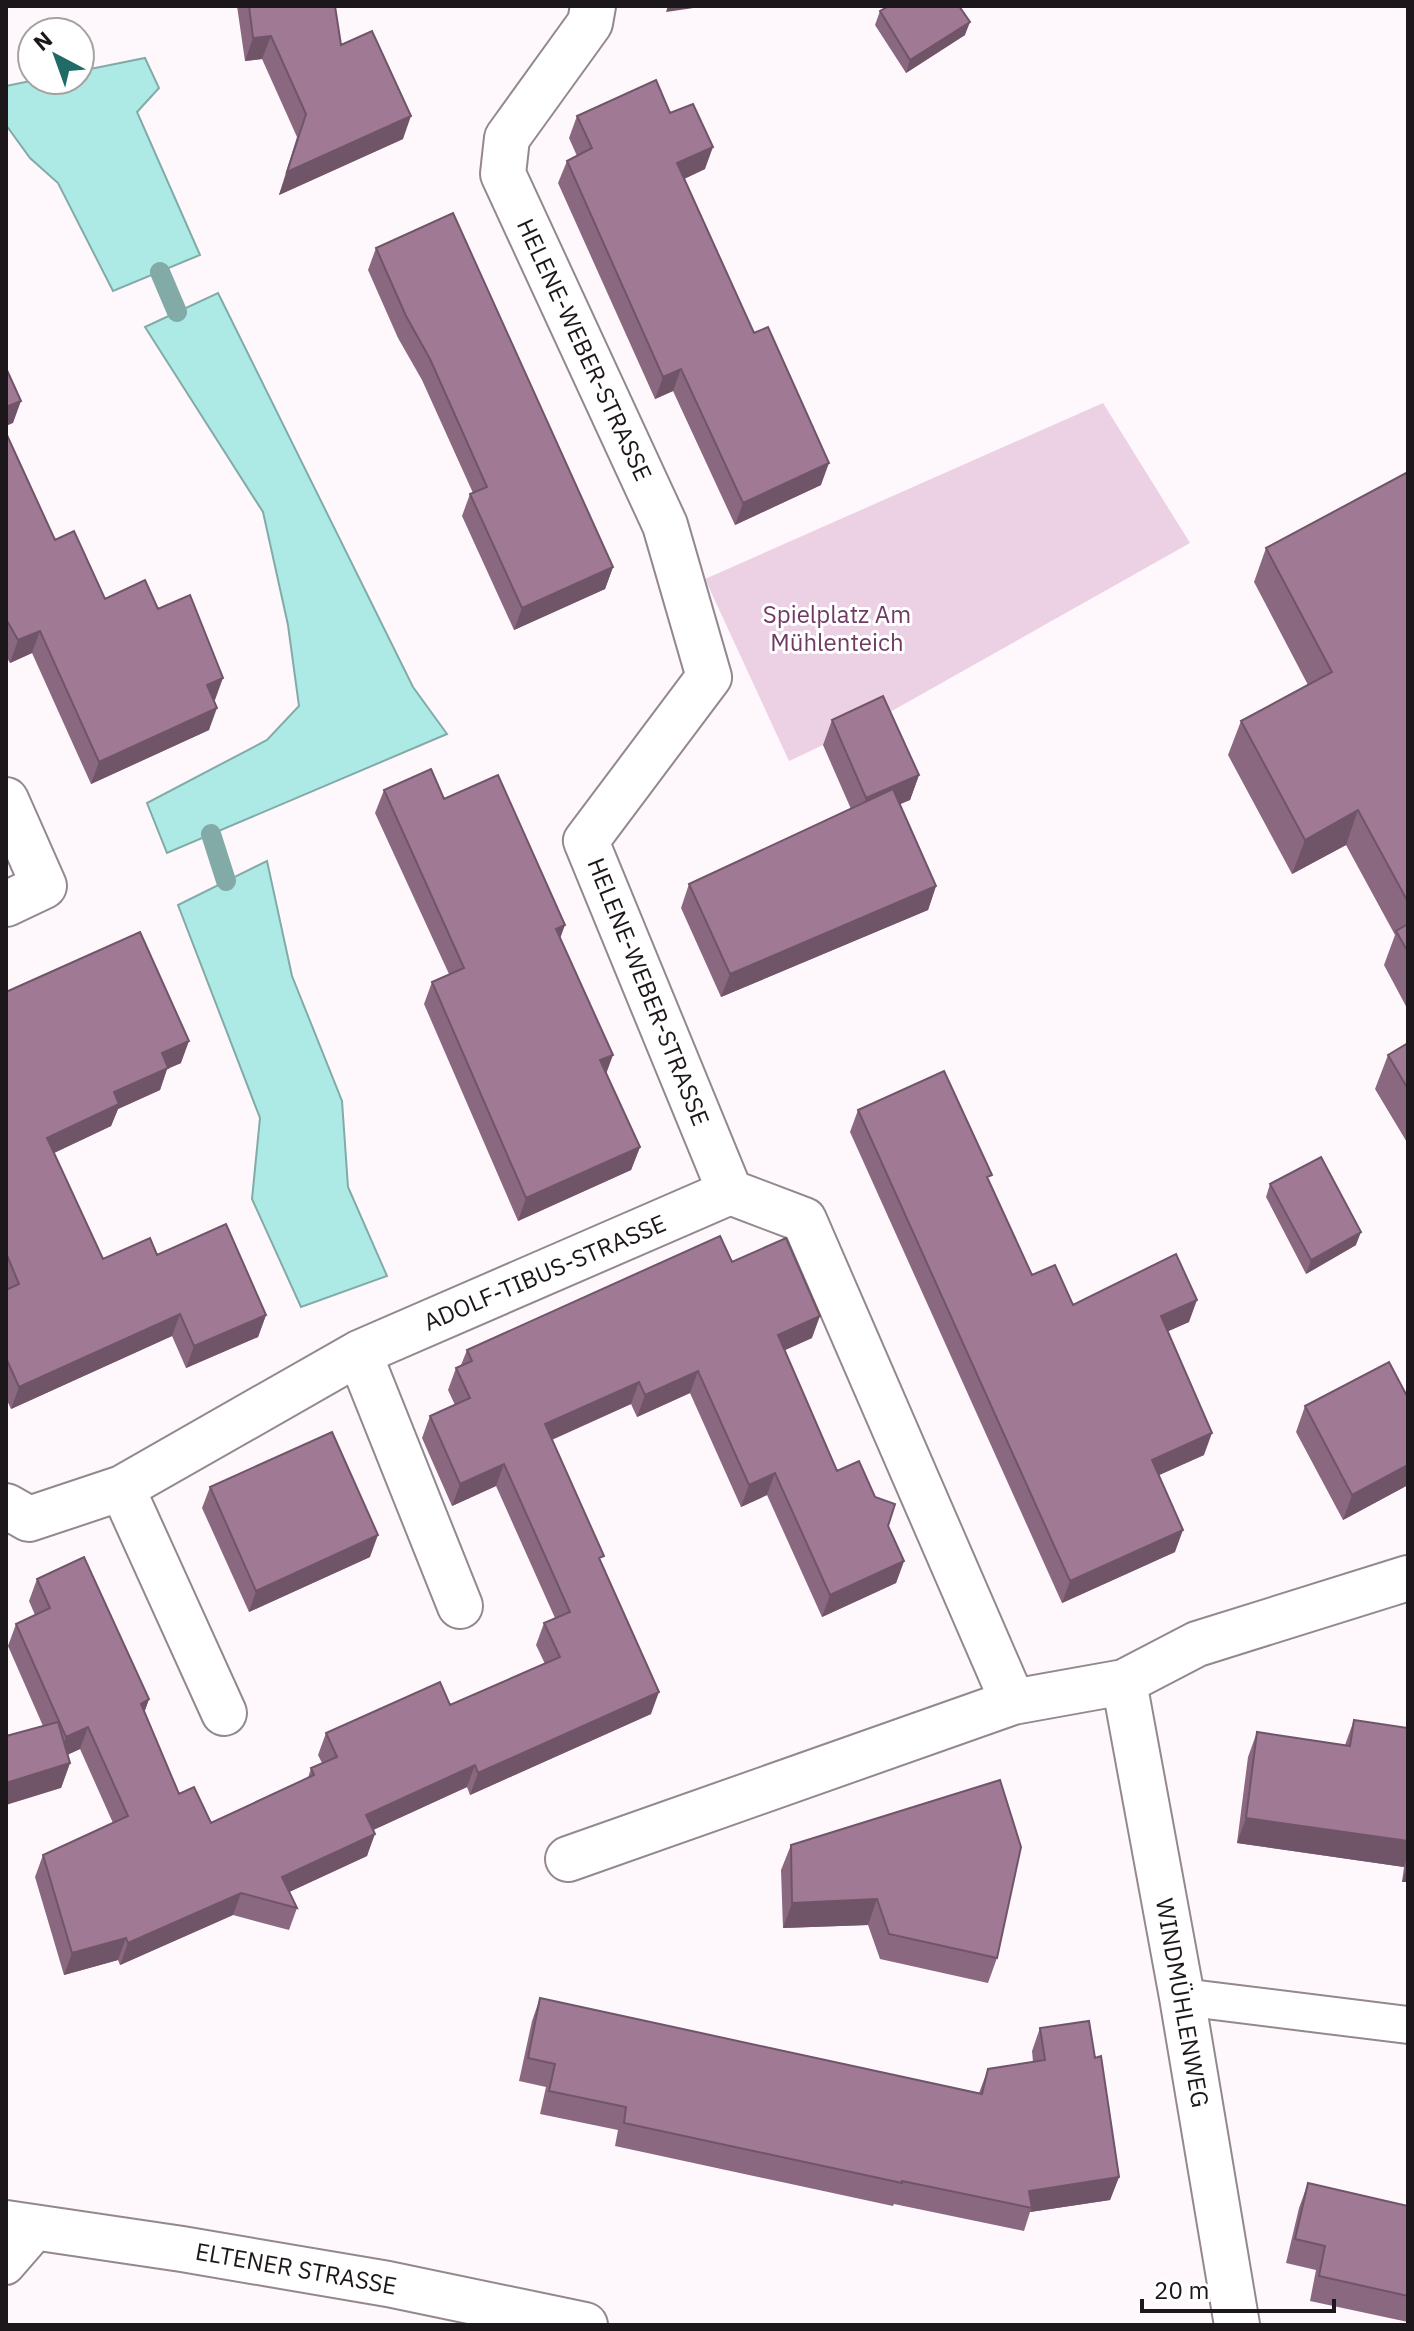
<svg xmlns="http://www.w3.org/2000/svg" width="1414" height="2331" font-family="'IBM Plex Sans',sans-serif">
<rect width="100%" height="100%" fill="#fef7fc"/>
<path fill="#ecd0e4" d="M1103,403L1190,543L874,721L789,761L705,579Z"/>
<path fill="#aeeae5" stroke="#82aba8" stroke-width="2" d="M145,58L159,88L137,112L200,255L113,291L58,183L30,158L6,125V86L35,80H80V71Z
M218,293L413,687L447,734L167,853L147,803L267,740L299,706L288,625L263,512L145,327Z
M267,861L292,976L342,1101L348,1187L387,1276L301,1307L252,1199L260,1118L178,905Z"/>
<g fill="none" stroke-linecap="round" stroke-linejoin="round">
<path stroke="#82aba8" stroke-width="20" d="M160,272L177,312
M211,834L226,881"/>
<defs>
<path id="service" d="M1182,1997L1408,2025
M6,2266L39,2228"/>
<path id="minor" d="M593,6L590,23L507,138L503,174L665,525L709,677L586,841L730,1192L804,1220L1013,1702
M6,800L44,886L6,904
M359,1353L460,1606
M122,1488L224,1713
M6,1506L29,1519L122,1488L359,1353L730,1192
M568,1859L1013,1702L1124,1682
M1237,2325L1182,1997L1124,1682L1197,1644L1408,1578"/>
<path id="secondary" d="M6,2223L182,2249L388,2284L585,2325"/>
</defs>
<use href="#service" stroke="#938890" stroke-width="40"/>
<use href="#minor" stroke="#938890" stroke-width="48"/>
<use href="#secondary" stroke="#938890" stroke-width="48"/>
<use href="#service" stroke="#fff" stroke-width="36"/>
<use href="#minor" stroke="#fff" stroke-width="44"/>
<use href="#secondary" stroke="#fff" stroke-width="44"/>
</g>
<path fill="#8a6880" d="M237,6H335L341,45L403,139L279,195L297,137L262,59L245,61Z
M880,11L965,35L906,73L875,25Z
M670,113L705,169L684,179L821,485L735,525L673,391L655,399L558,183L567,161L577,156L569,138L577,116Z
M376,248L613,567L605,589L514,630L462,516L470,494L473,493L422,380L398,338L368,270Z
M6,433L55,540L105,599L158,609L215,700H214L209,730L91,784L32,653L10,663L6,656Z
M1408,472V1010L1384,965L1395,935L1346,845L1292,874L1228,755L1241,721L1308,685L1254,582L1266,548Z
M832,720L919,775L910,800L899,804L936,886L928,910L721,997L681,908L689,884L851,809L823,745Z
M384,790L444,799L560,938L606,1073L640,1147L631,1170L518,1221L424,1004L432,982L449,974L375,813Z
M6,992L181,1063L167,1069L160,1090L118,1109L111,1126L54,1153L103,1259L157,1255L266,1315L258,1337L186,1368L172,1336L11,1409L6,1398Z
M1408,1043V1144L1375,1089L1388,1055Z
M858,1110L989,1182L1032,1275L1073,1305L1189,1322L1168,1331L1204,1455L1158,1475L1175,1552L1062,1603L850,1132Z
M1270,1184L1356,1245L1306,1274L1266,1197Z
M732,1262L812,1338L784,1350L837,1471L888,1526L904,1561L896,1583L822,1617L767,1495L741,1507L690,1393L637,1417L631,1404L552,1440L601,1563L651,1714L470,1795L467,1787L373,1830L367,1856L289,1892L297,1908L289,1930L233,1915L120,1965L118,1960L64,1975L35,1877L43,1855L113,1823L80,1749L67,1755L70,1763L61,1788L43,1726L8,1646L16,1624L35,1615L29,1601L37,1579L149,1699L144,1712L179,1794L211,1823L308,1778L311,1768L322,1763L318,1755L326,1733L450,1705L545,1664L536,1645L544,1623L555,1618L496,1486L452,1506L422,1438L430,1416L455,1405L448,1390L456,1368L461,1365L467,1350Z
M1408,1398V1485L1343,1520L1296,1432L1305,1406Z
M210,1487L370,1557L249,1612L202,1508Z
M1354,1720L1408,1728V1882H1402L1404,1867L1237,1843L1248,1757L1257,1732L1345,1745Z
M791,1845L997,1958L988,1983L880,1959L868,1925L783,1928L781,1870Z
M540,1998L979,2093L988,2069L1033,2062L1032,2051L1040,2028L1095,2058L1119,2177L1110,2200L1030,2212L1024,2231L894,2204L893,2206L615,2146L618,2130L540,2114L546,2087L519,2081L532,2021Z
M1308,2183L1408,2206V2322L1310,2301L1316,2270L1286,2263L1299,2208Z"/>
<path fill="#705568" d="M668,6H707L666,12Z
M970,22L965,35L906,73L910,60Z
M271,36L262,59L245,61L253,38Z
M411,116L403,139L279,195L287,172Z
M713,147L705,169L669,186L677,163Z
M681,369L673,391L655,399L663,377Z
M21,401L13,423L6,426V407Z
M829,463L821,485L735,525L743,503Z
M613,567L605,589L514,630L522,608Z
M40,631L32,653L10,663L18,640Z
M223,678L215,700L198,707L207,685Z
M217,708L209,730L91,784L99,762Z
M919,775L910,800L857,823L866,798Z
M1358,810L1346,845L1292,874L1305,840Z
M936,886L928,910L721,997L730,974Z
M565,925L557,947L556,929Z
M189,1041L181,1063L167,1069L160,1090L118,1109L111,1126L39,1160L47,1138L114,1092L162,1053Z
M613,1055L605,1077L600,1060Z
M640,1147L631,1170L518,1221L526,1198Z
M1361,1232L1356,1245L1306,1274L1311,1260Z
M1197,1300L1189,1322L1153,1338L1161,1316Z
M180,1314L172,1336L11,1409L19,1387Z
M266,1315L258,1337L186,1368L194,1346Z
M820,1316L812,1338L770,1357L778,1335Z
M698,1371L690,1393L637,1417L645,1395Z
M639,1382L631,1404L537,1446L545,1424Z
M1212,1433L1204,1455L1144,1482L1152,1460Z
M504,1464L496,1486L452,1506L460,1484Z
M1408,1465V1485L1343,1520L1352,1495Z
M775,1473L767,1495L741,1507L749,1485Z
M1183,1530L1175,1552L1062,1603L1070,1581Z
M378,1535L370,1557L249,1612L256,1591Z
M904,1561L896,1583L822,1617L830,1595Z
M659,1692L651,1714L470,1795L478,1773Z
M149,1699L141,1722V1704Z
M88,1727L80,1749L58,1759L66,1737Z
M70,1763L61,1788L6,1805V1783Z
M475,1765L467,1787L358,1837L366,1815Z
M1246,1818L1408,1841V1855L1404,1867L1237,1843Z
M375,1834L367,1856L274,1899L282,1877Z
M1408,1864V1882H1402Z
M241,1893L233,1915L120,1965L128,1943Z
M877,1899L868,1925L783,1928L792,1903Z
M126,1938L118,1960L64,1975L72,1953Z
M1119,2177L1110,2200L1030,2212L1032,2208L1029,2191Z"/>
<path fill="#a07995" stroke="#705568" stroke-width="2" d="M249,6H335L341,45L372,31L411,116L287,172L306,114L271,36L253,38Z
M889,6H959L970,22L910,60L880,11Z
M656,80L670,113L693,104L713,147L677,163L754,333L768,327L829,463L743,503L681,369L663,377L567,161L592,148L577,116Z
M453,213L613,567L522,608L470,494L487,487L430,359L406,316L376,248Z
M6,368L21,401L6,407Z
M6,433L55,540L74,531L105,599L145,580L158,609L190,595L223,678L207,685L217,708L99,762L40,631L18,640L6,619Z
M1408,472V902L1358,810L1305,840L1241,721L1332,672L1266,548Z
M883,696L919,775L866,798L832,720Z
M431,769L444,799L498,775L565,925L556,929L613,1055L600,1060L640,1147L526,1198L432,982L464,968L384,790Z
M893,789L936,886L730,974L689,884Z
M1408,924V952L1396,931Z
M140,932L189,1041L162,1053L168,1068L114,1092L119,1104L47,1138L103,1259L150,1238L157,1255L226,1224L266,1315L194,1346L180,1314L19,1387L6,1358V1290L19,1284L6,1253V992Z
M1408,1043V1089L1388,1055Z
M944,1071L992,1175L987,1177L1032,1275L1055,1265L1073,1305L1176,1254L1197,1300L1161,1316L1212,1433L1152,1460L1183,1530L1070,1581L858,1110Z
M1321,1157L1361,1232L1311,1260L1270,1184Z
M720,1236L732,1262L786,1238L820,1316L778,1335L837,1471L859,1461L875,1497L895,1504L888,1526L904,1561L830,1595L775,1473L749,1485L698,1371L645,1395L639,1382L545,1424L604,1556L599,1558L659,1692L478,1773L475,1765L366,1815L375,1834L282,1877L297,1908L241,1893L128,1943L126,1938L72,1953L43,1855L128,1816L88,1727L66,1737L16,1624L50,1608L37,1579L84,1557L149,1699L141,1704L179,1794L194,1787L211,1823L314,1775L311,1768L337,1757L326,1733L440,1682L450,1705L560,1657L544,1623L570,1612L504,1464L460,1484L430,1416L470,1398L456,1368L472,1361L467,1350Z
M1389,1362L1408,1398V1465L1352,1495L1305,1406Z
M332,1432L378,1535L256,1591L210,1487Z
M1354,1720L1408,1728V1841L1246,1818L1257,1732L1350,1746Z
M58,1722L70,1763L6,1783V1736Z
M1000,1780L1021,1847L997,1958L889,1934L877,1899L792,1903L791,1845Z
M540,1998L982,2094L988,2069L1045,2060L1040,2028L1089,2021L1095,2058L1101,2056L1119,2177L1029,2191L1032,2208L902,2181V2183L624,2123L626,2107L549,2091L555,2064L528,2058Z
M1308,2183L1408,2206V2296L1319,2276L1325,2246L1295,2239Z"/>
<g text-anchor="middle" stroke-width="6" stroke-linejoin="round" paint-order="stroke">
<g font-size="24" fill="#1c171a" stroke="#fff">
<text transform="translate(584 350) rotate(65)" y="8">HELENE-WEBER-STRASSE</text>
<text transform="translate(648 992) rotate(68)" y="8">HELENE-WEBER-STRASSE</text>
<text transform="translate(545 1273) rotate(-23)" y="8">ADOLF-TIBUS-STRASSE</text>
<text transform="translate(1182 2003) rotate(80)" y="8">WINDMÜHLENWEG</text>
<text transform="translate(296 2269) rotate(10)" y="8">ELTENER STRASSE</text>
</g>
<g font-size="24" fill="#6f3b63" stroke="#fff">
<text x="837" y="623">Spielplatz Am<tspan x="837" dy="28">Mühlenteich</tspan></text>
</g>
</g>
<rect width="1414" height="2331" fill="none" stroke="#1c171a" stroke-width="16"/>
<g transform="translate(56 56) rotate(319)"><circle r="38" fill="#ffffff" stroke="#a4a2a3" stroke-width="2"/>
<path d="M0-6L14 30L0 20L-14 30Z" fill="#206b66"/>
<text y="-12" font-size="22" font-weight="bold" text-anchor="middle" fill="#1c171a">N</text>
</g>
<path d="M1142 2299v12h192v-12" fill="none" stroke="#1c171a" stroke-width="4"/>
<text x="1154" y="2299" font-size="24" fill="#1c171a" stroke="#ffffff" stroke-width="6" paint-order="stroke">20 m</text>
</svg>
